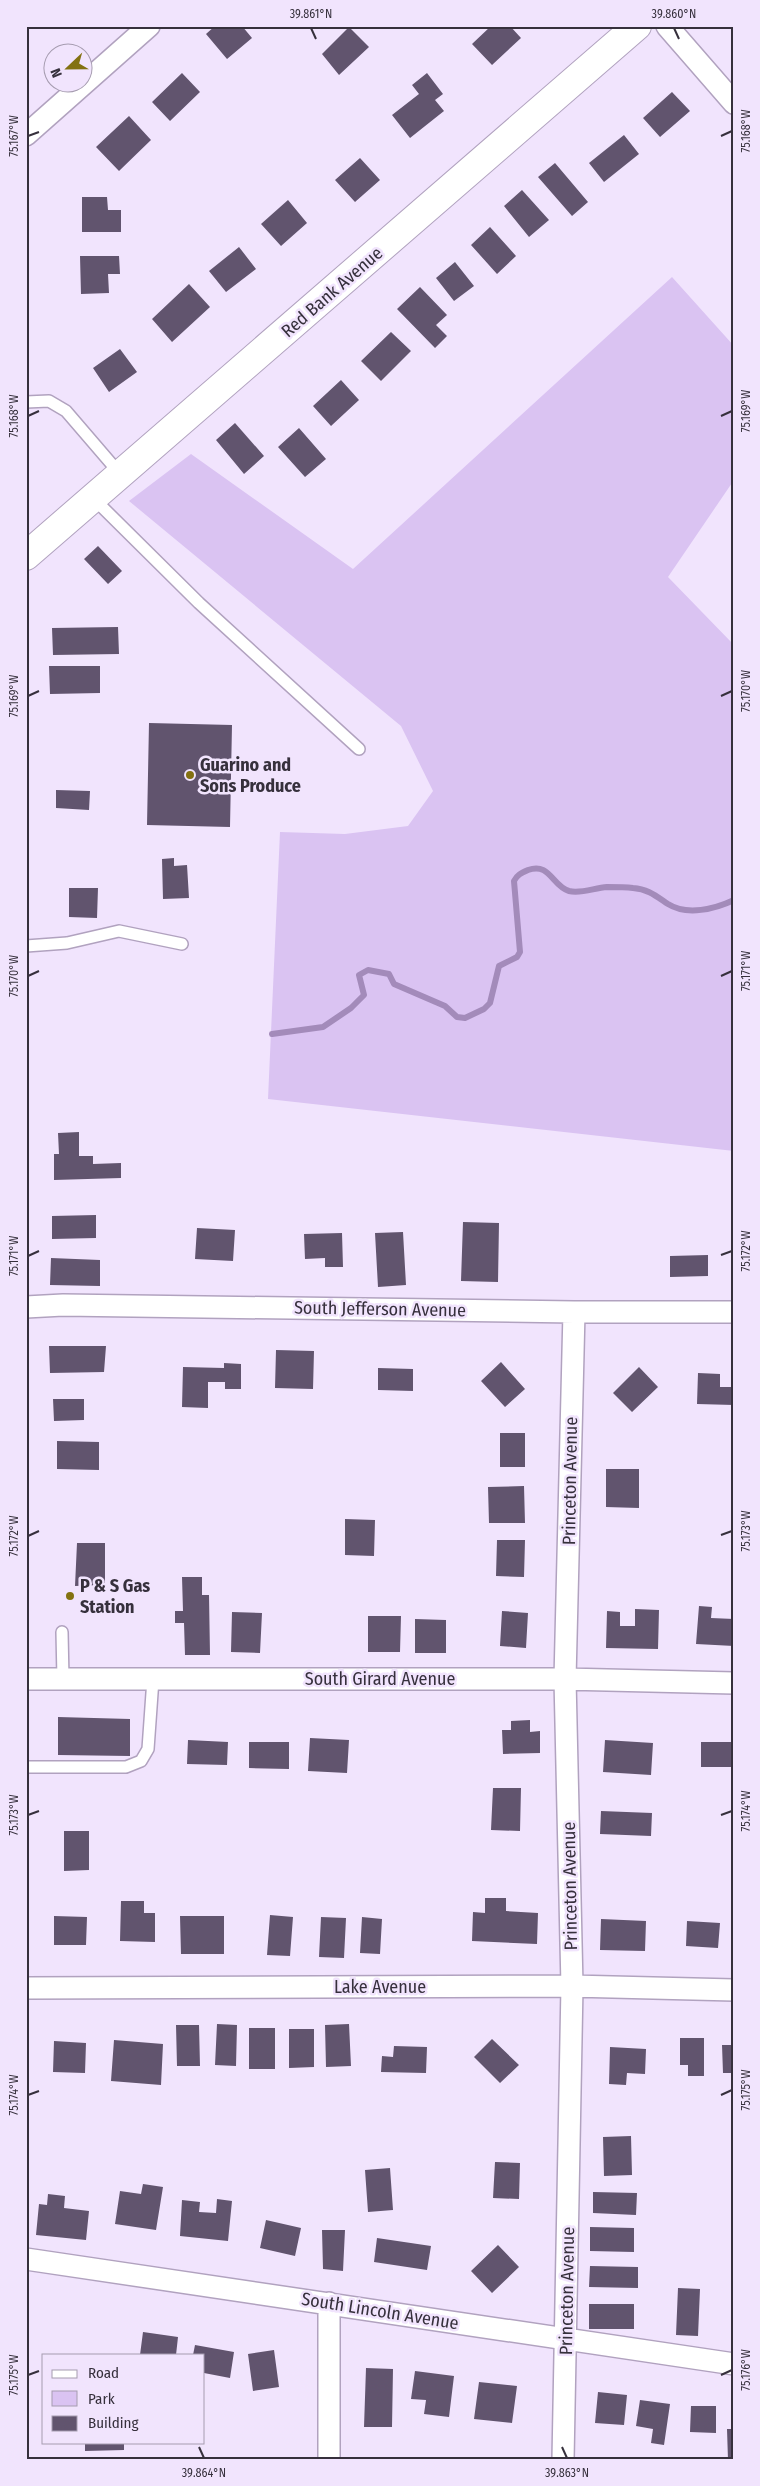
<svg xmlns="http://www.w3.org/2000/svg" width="760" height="2486" font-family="'Fira Sans Condensed',sans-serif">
<rect width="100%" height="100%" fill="#f1e4fd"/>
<path fill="#dac3f2" d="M672,277L734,346V480L668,577L734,645V1151L268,1099L280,832L345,834L408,826L433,791L401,726L129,501L191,454L353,569Z"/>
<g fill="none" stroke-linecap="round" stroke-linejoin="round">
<path stroke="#a38bba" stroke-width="6" d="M272,1034L323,1027L351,1008L364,995L359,975L368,970L389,974L394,984L445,1006L457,1017L465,1018L484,1009L490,1003L499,966L517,957L520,952L514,881C517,875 521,873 528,870C550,862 552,886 569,891C581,894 594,888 607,887C615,887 625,887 633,888C648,889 656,896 668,904C687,916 715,909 734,900"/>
</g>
<path fill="#61546e" d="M215,26H242L252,38L227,59L206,34Z
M491,26H510L521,38L492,65L472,44Z
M349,27L369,47L339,75L322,54Z
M182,73L200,92L170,121L152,102Z
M427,73L443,94L435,100L444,111L410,138L392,115L419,94L412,85Z
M672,92L690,111L660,137L643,118Z
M129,116L151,140L119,171L96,147Z
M624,135L639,154L604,182L589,163Z
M360,158L380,180L355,202L335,180Z
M555,163L588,202L572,216L538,177Z
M522,190L549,220L529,237L504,206Z
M82,197H107L108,210H121V232H82Z
M288,200L307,223L281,246L261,224Z
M490,227L516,256L497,274L471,245Z
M239,247L256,269L226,292L209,271Z
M80,256H119L120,274H108L109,293L81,294Z
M455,262L474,286L454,301L436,278Z
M189,284L210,307L172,342L152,319Z
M420,287L447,315L436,325L447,336L435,348L397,309Z
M391,332L411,351L381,381L361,361Z
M120,349L137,372L109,392L93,368Z
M341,380L359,400L331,426L313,406Z
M235,423L264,456L244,474L216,440Z
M299,428L326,459L305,477L278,447Z
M98,546L122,571L108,584L84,559Z
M118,627L119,654L53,655L52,628Z
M49,666H100V693L50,694Z
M149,723L232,725L230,827L147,825Z
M56,790L90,791L89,810L56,808Z
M174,858V866L187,865L189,898L163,899L162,859Z
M69,888H98L97,918L69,917Z
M79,1132V1156H93V1164L121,1163V1178L54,1180V1154H59L58,1133Z
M96,1215V1238L52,1239V1216Z
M463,1222L499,1223L498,1282L461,1281Z
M197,1228L235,1230L233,1261L195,1259Z
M403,1232L406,1285L378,1287L375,1233Z
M342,1233L343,1267H325V1258L305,1259L304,1234Z
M708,1255V1276L670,1277V1256Z
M51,1258L100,1260V1286L50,1285Z
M49,1346H106L104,1372L50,1373Z
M276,1350L314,1351L313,1389L275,1388Z
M501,1362L525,1389L505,1407L481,1381Z
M224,1363L241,1364V1389H225V1382H208V1408L182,1407L183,1367L224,1368Z
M639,1367L658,1387L632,1412L613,1393Z
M378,1368L413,1369V1391L378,1390Z
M698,1373L720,1374V1387H734V1405L697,1404Z
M53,1399H84V1420L54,1421Z
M500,1433H525V1467H500Z
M57,1441L99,1442V1470L57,1469Z
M606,1469H639V1508L606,1507Z
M524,1486L525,1523H489L488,1487Z
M345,1519L375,1520L374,1556L345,1555Z
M497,1540H525L524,1577L496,1576Z
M77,1543H105V1585L75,1586Z
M182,1577H202V1595H209L210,1655H185L184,1623H175V1611H183Z
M699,1606L712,1607L711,1618L734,1619V1646L696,1644Z
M635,1609L659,1610L658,1649L606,1648L607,1611L620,1612V1626H635Z
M502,1611L528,1613L526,1648L500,1646Z
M232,1612L262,1613L260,1653L231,1652Z
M368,1616H401L400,1652H368Z
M415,1619L446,1620V1653H415Z
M58,1717L130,1719V1756L58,1755Z
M530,1720V1732L540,1731V1753L503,1754L502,1730H511V1721Z
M310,1738L349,1740L347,1773L308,1771Z
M188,1740L228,1742L227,1765L187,1764Z
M605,1740L653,1743L651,1775L603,1772Z
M249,1742H289V1769L249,1768Z
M701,1742H734V1767H701Z
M493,1788H521L520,1831L491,1830Z
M601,1811L652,1813L651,1836L600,1834Z
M64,1831H89V1870L64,1871Z
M485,1898H506V1911L538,1913L537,1944L472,1941L473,1912L485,1913Z
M121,1901H144V1913H155V1942L120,1941Z
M270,1915L293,1917L290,1956L267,1955Z
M54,1916L87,1917L86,1945H54Z
M180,1916H224V1954H181Z
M321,1917L346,1918L344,1958L319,1957Z
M362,1917L382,1919L380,1954L360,1953Z
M601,1919L646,1921L645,1951L600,1950Z
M687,1921L720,1923L718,1948L686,1946Z
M217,2024L237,2025L236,2066L215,2065Z
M349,2024L351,2066L326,2067L325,2025Z
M176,2025H199L200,2066H177Z
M249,2028H275V2069H249Z
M289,2029H314V2067L289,2068Z
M680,2038H704V2076H688V2065H680Z
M492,2039L519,2065L500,2083L474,2057Z
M114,2040L163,2044L161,2085L111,2081Z
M54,2041L86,2043L85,2073L53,2072Z
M722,2045H734V2073H723Z
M394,2046L427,2047L426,2073L381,2072L382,2056L393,2057Z
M610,2047L646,2049L645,2074L627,2073L626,2085L609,2084Z
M631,2136L632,2175L604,2176L603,2137Z
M495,2162L520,2163L519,2199L493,2198Z
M390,2168L393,2210L368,2212L365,2170Z
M143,2184L163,2187L156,2230L115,2224L120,2191L141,2194Z
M593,2192L637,2193L636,2215L593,2213Z
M48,2194L65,2196L64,2208L89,2211L86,2240L36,2235L39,2204L47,2205Z
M217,2199L232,2201L228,2241L180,2236L182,2200L200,2202L199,2212L216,2213Z
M266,2220L301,2228L295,2256L260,2248Z
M590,2227L634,2228V2252L590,2251Z
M322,2230H345L343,2271L323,2269Z
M377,2238L431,2246L427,2270L374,2262Z
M498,2245L519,2267L492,2293L471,2271Z
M590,2266L638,2267V2288L589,2287Z
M678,2288L700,2289L698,2336L676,2335Z
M589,2304H634V2329H589Z
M143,2332L178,2337L176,2355H140Z
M195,2345L234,2352L230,2378L204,2373V2355H193Z
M274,2350L279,2387L253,2391L248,2354Z
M366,2368L393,2369L392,2427H364Z
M415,2371L454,2376L449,2417L424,2414L426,2400L411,2399Z
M479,2382L517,2386L512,2423L474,2419Z
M598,2392L627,2395L624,2425L595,2423Z
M640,2400L670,2404L664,2445L651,2443L653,2429L636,2426Z
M691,2406H716V2433L690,2432Z
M727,2429H734V2460H728Z
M85,2442H124V2450L85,2451Z"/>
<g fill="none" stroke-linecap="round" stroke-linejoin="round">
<defs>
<path id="service" d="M26,402L49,401L66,411L121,475
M93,498L199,603L359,749
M26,946L67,943L119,931L182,944
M62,1632L63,1679
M26,1767H126L141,1761L148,1749L153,1679"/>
<path id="minor" d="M667,26L734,103
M26,135L149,26
M26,1307L63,1305L574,1312H734
M26,1679H565L734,1683
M26,1988L572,1986L734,1990
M26,2259L734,2364
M329,2303V2460
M563,2460L572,1986L565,1679L574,1312"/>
<path id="tertiary" d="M26,556L637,26"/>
</defs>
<use href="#service" stroke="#b1a2bf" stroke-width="14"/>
<use href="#minor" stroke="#b1a2bf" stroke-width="24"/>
<use href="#tertiary" stroke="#b1a2bf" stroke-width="30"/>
<use href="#service" stroke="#fff" stroke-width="11"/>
<use href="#minor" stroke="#fff" stroke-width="21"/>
<use href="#tertiary" stroke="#fff" stroke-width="28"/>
</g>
<path fill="none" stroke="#36303c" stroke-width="2" d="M311,28L316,39M674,28L679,39M28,136L39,132M721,136L732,131M28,416L39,411M721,416L732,411M28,696L39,691M721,696L732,691M28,976L39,971M721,976L732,971M721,1255L732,1251M28,1256L39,1251M721,1535L732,1531M28,1536L39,1531M28,1815L39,1811M721,1815L732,1811M28,2095L39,2091M721,2095L732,2090M28,2375L39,2371M721,2375L732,2370M199,2447L204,2458M562,2447L567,2458"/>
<g fill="#837111" stroke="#f1e4fd" stroke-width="2">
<circle cx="190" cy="775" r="5"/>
<circle cx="70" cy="1596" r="5"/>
</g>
<g text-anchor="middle" stroke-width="5" stroke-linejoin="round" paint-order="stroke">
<g font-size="18" fill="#36303c" stroke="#f1e4fd">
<text transform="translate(332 292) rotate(-41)" y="6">Red Bank Avenue</text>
<text transform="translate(380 1309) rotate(1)" y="6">South Jefferson Avenue</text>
<text transform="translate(570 1481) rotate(-89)" y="6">Princeton Avenue</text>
<text x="380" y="1685">South Girard Avenue</text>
<text transform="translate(570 1886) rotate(-91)" y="6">Princeton Avenue</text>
<text x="380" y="1993">Lake Avenue</text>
<text transform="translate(567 2291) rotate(-89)" y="6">Princeton Avenue</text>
<text transform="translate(380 2311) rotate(9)" y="6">South Lincoln Avenue</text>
</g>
<g font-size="18" font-weight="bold" fill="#36303c" stroke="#f1e4fd" text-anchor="start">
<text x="200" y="771">Guarino and<tspan x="200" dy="21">Sons Produce</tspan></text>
<text x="80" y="1592">P &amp; S Gas<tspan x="80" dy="21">Station</tspan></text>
</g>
</g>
<rect width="760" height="2486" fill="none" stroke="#f1e4fd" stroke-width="55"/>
<rect x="42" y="2354" width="162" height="90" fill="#f1e4fd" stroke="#a69cb0"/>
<rect x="52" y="2370" width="25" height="8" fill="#ffffff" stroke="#a69cb0"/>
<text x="88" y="2378" font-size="15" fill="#36303c">Road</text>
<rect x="52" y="2391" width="25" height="15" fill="#dac3f2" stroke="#a69cb0"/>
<text x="88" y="2404" font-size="15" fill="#36303c">Park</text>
<rect x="52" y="2416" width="25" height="15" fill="#61546e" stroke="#a69cb0"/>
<text x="88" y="2428" font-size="15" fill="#36303c">Building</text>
<g transform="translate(68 68) rotate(248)"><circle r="24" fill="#f1e4fd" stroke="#a69cb0"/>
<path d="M0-4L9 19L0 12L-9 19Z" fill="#837111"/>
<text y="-8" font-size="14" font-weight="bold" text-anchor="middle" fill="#36303c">N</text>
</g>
<rect x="28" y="28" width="704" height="2430" fill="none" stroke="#36303c" stroke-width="2"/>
<g font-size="12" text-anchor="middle" fill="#36303c">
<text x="311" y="18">39.861°N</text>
<text x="674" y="18">39.860°N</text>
<text transform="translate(746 131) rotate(-90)" y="4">75.168°W</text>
<text transform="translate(14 136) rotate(-90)" y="4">75.167°W</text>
<text transform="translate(746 411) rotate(-90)" y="4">75.169°W</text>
<text transform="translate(14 416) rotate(-90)" y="4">75.168°W</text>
<text transform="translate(746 691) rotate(-90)" y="4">75.170°W</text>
<text transform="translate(14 696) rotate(-90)" y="4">75.169°W</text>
<text transform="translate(746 971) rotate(-90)" y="4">75.171°W</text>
<text transform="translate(14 976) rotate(-90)" y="4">75.170°W</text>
<text transform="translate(746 1251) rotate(-90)" y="4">75.172°W</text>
<text transform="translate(14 1256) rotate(-90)" y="4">75.171°W</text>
<text transform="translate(746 1531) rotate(-90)" y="4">75.173°W</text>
<text transform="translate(14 1536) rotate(-90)" y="4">75.172°W</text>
<text transform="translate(746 1811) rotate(-90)" y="4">75.174°W</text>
<text transform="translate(14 1815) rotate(-90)" y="4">75.173°W</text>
<text transform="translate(746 2090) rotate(-90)" y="4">75.175°W</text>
<text transform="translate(14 2095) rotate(-90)" y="4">75.174°W</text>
<text transform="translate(746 2370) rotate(-90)" y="4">75.176°W</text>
<text transform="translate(14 2375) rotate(-90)" y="4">75.175°W</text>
<text x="204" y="2477">39.864°N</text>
<text x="567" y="2477">39.863°N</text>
</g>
</svg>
